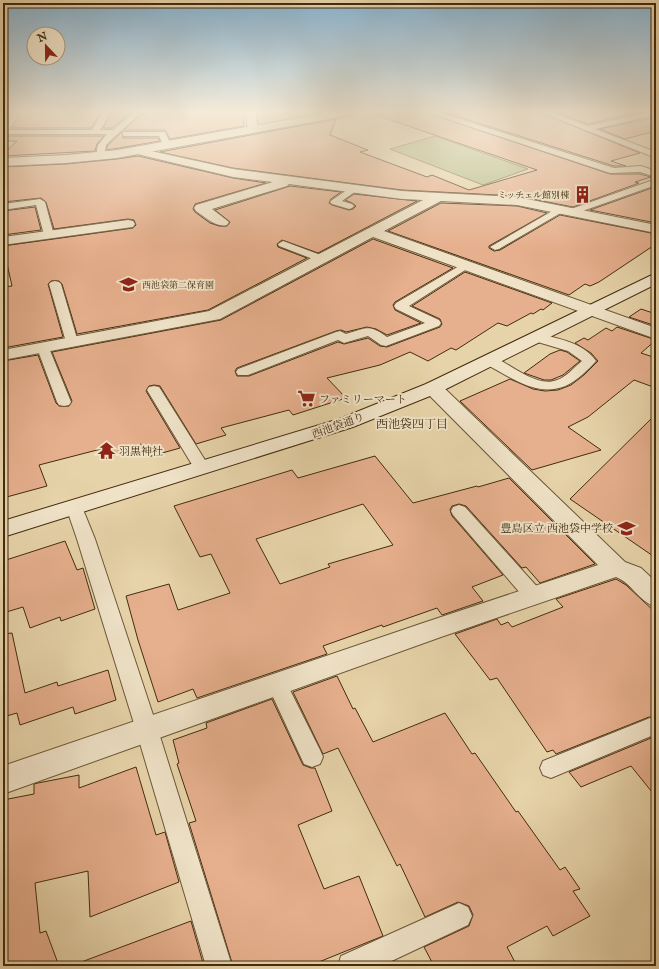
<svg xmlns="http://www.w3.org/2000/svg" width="659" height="969" font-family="'IM FELL English','Noto Serif JP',serif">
<rect width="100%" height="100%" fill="#e7d3a9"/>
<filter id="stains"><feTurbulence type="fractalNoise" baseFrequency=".005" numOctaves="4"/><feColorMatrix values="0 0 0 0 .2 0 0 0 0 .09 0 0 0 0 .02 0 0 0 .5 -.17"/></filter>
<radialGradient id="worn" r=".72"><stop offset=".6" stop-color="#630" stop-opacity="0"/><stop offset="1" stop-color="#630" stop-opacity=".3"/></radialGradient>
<path fill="#b4bc89" stroke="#7c744c" d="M435,136L528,169L483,185L390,149Z"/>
<path fill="#e6af8d" stroke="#432c0f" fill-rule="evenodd" d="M22,112H101L91,128H11Z
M112,112H131L112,128H103Z
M143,112H243L244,126L170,139L165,130H124Z
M379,112H425L610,174H640L651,177L635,182L639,183L573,207L517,196L402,190L233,168L160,152L336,119L330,135L368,150L360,152L427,177L432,175L469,190L537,170L379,116Z
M444,112H539L640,153L611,161L626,166H614Z
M556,112H641L588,124Z
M656,117V131L625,139L600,129Z
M122,132L123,138H158L160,141L107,150V146Z
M6,136H104L97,144L95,151L3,156V154L17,141H3Z
M138,156L233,178L266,183L195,204L193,209L195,212L210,223L219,226H227L230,222L215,210L290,186L341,192L331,199L329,203L332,205L349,210L353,209L356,206L352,203L345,200L354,194L417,201L318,253L282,240L277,244L278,247L307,258L208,310L77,334L62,284L59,281H51L48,284L63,337L3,348V287L12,286L3,246L133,228L136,225L134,220L128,219L54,229L46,202L41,198L3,202V167L66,164L117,159Z
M652,188L656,189V223L590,210Z
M441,203L517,206L547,213L489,246V248L494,251L500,250L560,215L656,234V244L599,282L590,286L585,284L569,295L388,231Z
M35,207L41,230L3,235V211Z
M373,239L453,268L395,302L393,305L395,310L421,323L387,335L376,329L367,327L346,332L341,330L336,331L237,368L235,371L237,376H249L338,342L344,344L368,338L380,346L387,347L440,327L442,324L440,319L412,306L465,272L552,303L543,310L541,309L533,314L531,313L507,326L498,323L456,350L451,348L428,361L410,352L380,365L327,378L346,398L293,415L289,410L221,428L226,435L196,444L160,386L154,385L149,386L146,391L180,448L148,457L141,444L105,459L101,449L39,465L47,486L3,498V361L38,355L56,403L59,406H69L72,401L52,352L221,320Z
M641,309L656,314V326L629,317Z
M617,327L656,340L641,353L656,358V388L634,380L588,417L568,427L601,450L532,470L460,401L510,379L533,389L545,391L558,390L571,385L584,375L598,361L591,353L575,343L584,338L588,340L606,328L612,331Z
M560,350L567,352L580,361L563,375L551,380H544L524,373L550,354Z
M656,414V558L570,499Z
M375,456L413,503L477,486L478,487L509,478L595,564L540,583L526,567L522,568L466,506L459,504L452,506L450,510L452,516L503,575L472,587L483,601L442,615L437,608L383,627L382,625L323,646L327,654L197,698L193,689L158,702L138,640L126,596L169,584L178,610L230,593L211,554L200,557L174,506L292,470L298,478ZM363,504L393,545L328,564L330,567L280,584L256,539Z
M65,541L77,570L83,568L95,609L61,621L60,617L30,628L23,607L3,613V561Z
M616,579L626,585L656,613V718L649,717L556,754L553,750L547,752L497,678L490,680L455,634L497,619L501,625L508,622L512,627L563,607L556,599Z
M12,633L25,693L57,682L58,686L108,670L116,700L75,714L73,707L20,725L17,713L3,717V634Z
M337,676L353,709L355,708L373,742L445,713L472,754L475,753L516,812L518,811L560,870L565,867L580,889L573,891L590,916L553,936L547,926L507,947L517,966H434L424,947L469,926L473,915L469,906L458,902L425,917L400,864L397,866L338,748L323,754L293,692Z
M272,699L303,765L311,768H315L332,811L298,825L324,889L359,876L383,936L309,966H233L189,823L196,821L177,764L179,763L173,740L207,728L206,723Z
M656,736V797L631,766L581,787L569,772Z
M136,767L156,835L165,832L179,882L90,917L88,871L35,883L40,933L46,931L59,966H3V800L34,794V784L38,783L79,775V788Z
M191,921L203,963L195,966H76V964Z"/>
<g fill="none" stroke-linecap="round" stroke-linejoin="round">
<defs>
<path id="service" d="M103,112H111L100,130H113L134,112H142L112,139L106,145L104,156L100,159L96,156L98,145L107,134H3V130H92Z
M426,112H438L614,168L641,166L656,171V177L640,172L610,173Z
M540,112H551L588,126L649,112H656V115L595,129L656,152V158Z
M123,132H165L171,145L167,147H164L159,136H123Z
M656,179V185L577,213L574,214L569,211L571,209Z
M353,186L356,187L358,189L356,191L342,201L352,204L354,206L352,208L349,209L332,204L330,202L332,200Z
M40,199L45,202L54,235L53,237H45L44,235L36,205L3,210V204Z
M561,206L564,207L566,209L564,211L499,249L495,250L490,247Z
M283,241L326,257L327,259L326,261H318L279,246L278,244Z
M466,262L472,265L470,267L409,306L439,320L441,323L439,326L386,346L381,345L368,336L344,343L338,340L248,375H238L236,372L238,369L336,332L340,331L346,334C367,328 368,324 387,337L425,323L396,309L394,306L396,303Z
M55,281L59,282L61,284L78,342L77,345H67L66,342L49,284L51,282Z
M535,333C556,338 583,342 596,361C592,366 587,370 583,374C549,406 517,381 484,363L482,360L484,357C492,355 498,359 505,363C518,371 541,387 557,380C567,377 574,367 582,361L568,351L531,340L529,337L531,334Z
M43,344L48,345L49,348L71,402L69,405L64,406L59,405L57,402L37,348L38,345Z
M154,386L159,387L161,390L210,468L208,471L202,473L196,471L194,468L147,390L149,387Z
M74,502L80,503L82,507L95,539L158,730L232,966H206L136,730L77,539L66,507L68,503Z
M459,505L465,507L541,591L543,596L541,601L534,603L527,601L453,515L451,511L453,507Z
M277,676L284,678L320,750L323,757L320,764L312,767L304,764L267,684L270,678Z
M650,718L656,720V734L551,778L543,775L540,768L543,761Z
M459,903L468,907L472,916L468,925L381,966H338L341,956Z"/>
<path id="minor" d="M246,112H256L258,130L257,132H249L248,130Z
M137,148L233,169L402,191L517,197L656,225V233L517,205L441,201L384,231L656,328V339L373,237L220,319L3,360V350L209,311L423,200L402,199L289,184L287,186L212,209L229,222L227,225C216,228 205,217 196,211L194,208L196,205L273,182L233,177L133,153L131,151L133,149Z
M128,220L133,221L135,224L133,227L3,245V237Z
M433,382L440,384L625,562L641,568L656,582V607C638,601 633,584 616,577L441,637L3,794V766L423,623L598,565L426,392L424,388L426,384Z"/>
<path id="tertiary" d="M331,112H356L351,115L117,158L66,163L3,166V158L66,155L117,150Z"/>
<path id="secondary" d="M656,273V284L440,392L353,427L3,537V521L339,419L426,384Z"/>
</defs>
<use href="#service" stroke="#6c5636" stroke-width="2"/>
<use href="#minor" stroke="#6c5636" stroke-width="2"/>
<use href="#tertiary" stroke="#6c5636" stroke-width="2"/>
<use href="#secondary" stroke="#432c0f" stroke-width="2"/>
<use href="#service" fill="#efe2c7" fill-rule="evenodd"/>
<use href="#minor" fill="#efe2c7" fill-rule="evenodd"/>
<use href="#tertiary" fill="#efe2c7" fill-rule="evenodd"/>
<use href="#secondary" fill="#efe2c7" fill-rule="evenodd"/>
</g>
<linearGradient id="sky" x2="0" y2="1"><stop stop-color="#89b5d3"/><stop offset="0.45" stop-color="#f4ebd8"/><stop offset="1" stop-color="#f4ebd8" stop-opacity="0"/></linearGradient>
<rect width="659" height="248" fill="url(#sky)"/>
<defs>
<symbol id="building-bare" viewBox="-9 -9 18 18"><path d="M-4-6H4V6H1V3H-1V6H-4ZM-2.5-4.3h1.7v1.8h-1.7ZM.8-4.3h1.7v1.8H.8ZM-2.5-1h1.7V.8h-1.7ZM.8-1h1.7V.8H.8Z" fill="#8f2418" stroke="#efe2c7" stroke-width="2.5" paint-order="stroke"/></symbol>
<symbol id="school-bare" viewBox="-9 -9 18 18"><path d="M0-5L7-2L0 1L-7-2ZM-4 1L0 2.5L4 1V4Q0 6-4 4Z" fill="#8f2418" stroke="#efe2c7" stroke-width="2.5" paint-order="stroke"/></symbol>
<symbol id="supermarket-bare" viewBox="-9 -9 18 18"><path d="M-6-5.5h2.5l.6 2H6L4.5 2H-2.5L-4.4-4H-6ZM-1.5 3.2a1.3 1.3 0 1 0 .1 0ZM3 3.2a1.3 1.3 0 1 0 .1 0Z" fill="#8f2418" stroke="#efe2c7" stroke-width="2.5" paint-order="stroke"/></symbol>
<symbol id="temple-bare" viewBox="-9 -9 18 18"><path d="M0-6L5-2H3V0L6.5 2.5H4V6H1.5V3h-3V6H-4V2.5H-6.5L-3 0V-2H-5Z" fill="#8f2418" stroke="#efe2c7" stroke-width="2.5" paint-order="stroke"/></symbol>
</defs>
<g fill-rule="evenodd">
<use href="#building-bare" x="570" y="182" width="25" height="25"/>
<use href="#school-bare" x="116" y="272" width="25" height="25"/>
<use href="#supermarket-bare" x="294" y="386" width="25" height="25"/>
<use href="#temple-bare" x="94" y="438" width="25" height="25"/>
<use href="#school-bare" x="614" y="516" width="25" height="25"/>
</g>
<g text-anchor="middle" stroke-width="4" stroke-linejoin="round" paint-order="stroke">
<g font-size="9" fill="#432c0f" stroke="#efe2c7" text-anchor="end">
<text x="569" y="198">ミッチェル館別棟</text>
<text x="142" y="288" text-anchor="start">西池袋第二保育園</text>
</g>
<g font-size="11" fill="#432c0f" stroke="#efe2c7" text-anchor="start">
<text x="319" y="403">ファミリーマート</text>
<text x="119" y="455">羽黒神社</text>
<text x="613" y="532" text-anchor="end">豊島区立 西池袋中学校</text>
</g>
<g font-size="11" fill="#432c0f" stroke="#efe2c7">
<text transform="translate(338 425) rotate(-20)" y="4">西池袋通り</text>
</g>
<g font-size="12" fill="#432c0f" stroke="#efe2c7">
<text x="412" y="428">西池袋四丁目</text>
</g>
</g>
<rect width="659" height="969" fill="none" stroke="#e7d3a9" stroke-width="16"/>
<rect x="4" y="4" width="651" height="961" fill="none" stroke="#432c0f" stroke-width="2"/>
<rect x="8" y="8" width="643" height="953" fill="none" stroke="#432c0f"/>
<g transform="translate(46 46) rotate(338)"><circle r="19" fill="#efe2c7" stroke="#aa997d"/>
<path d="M0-3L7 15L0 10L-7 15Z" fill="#8f2418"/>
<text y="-6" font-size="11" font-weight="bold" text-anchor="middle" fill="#432c0f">N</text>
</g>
<rect width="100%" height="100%" filter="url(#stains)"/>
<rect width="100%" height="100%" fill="url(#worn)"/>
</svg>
